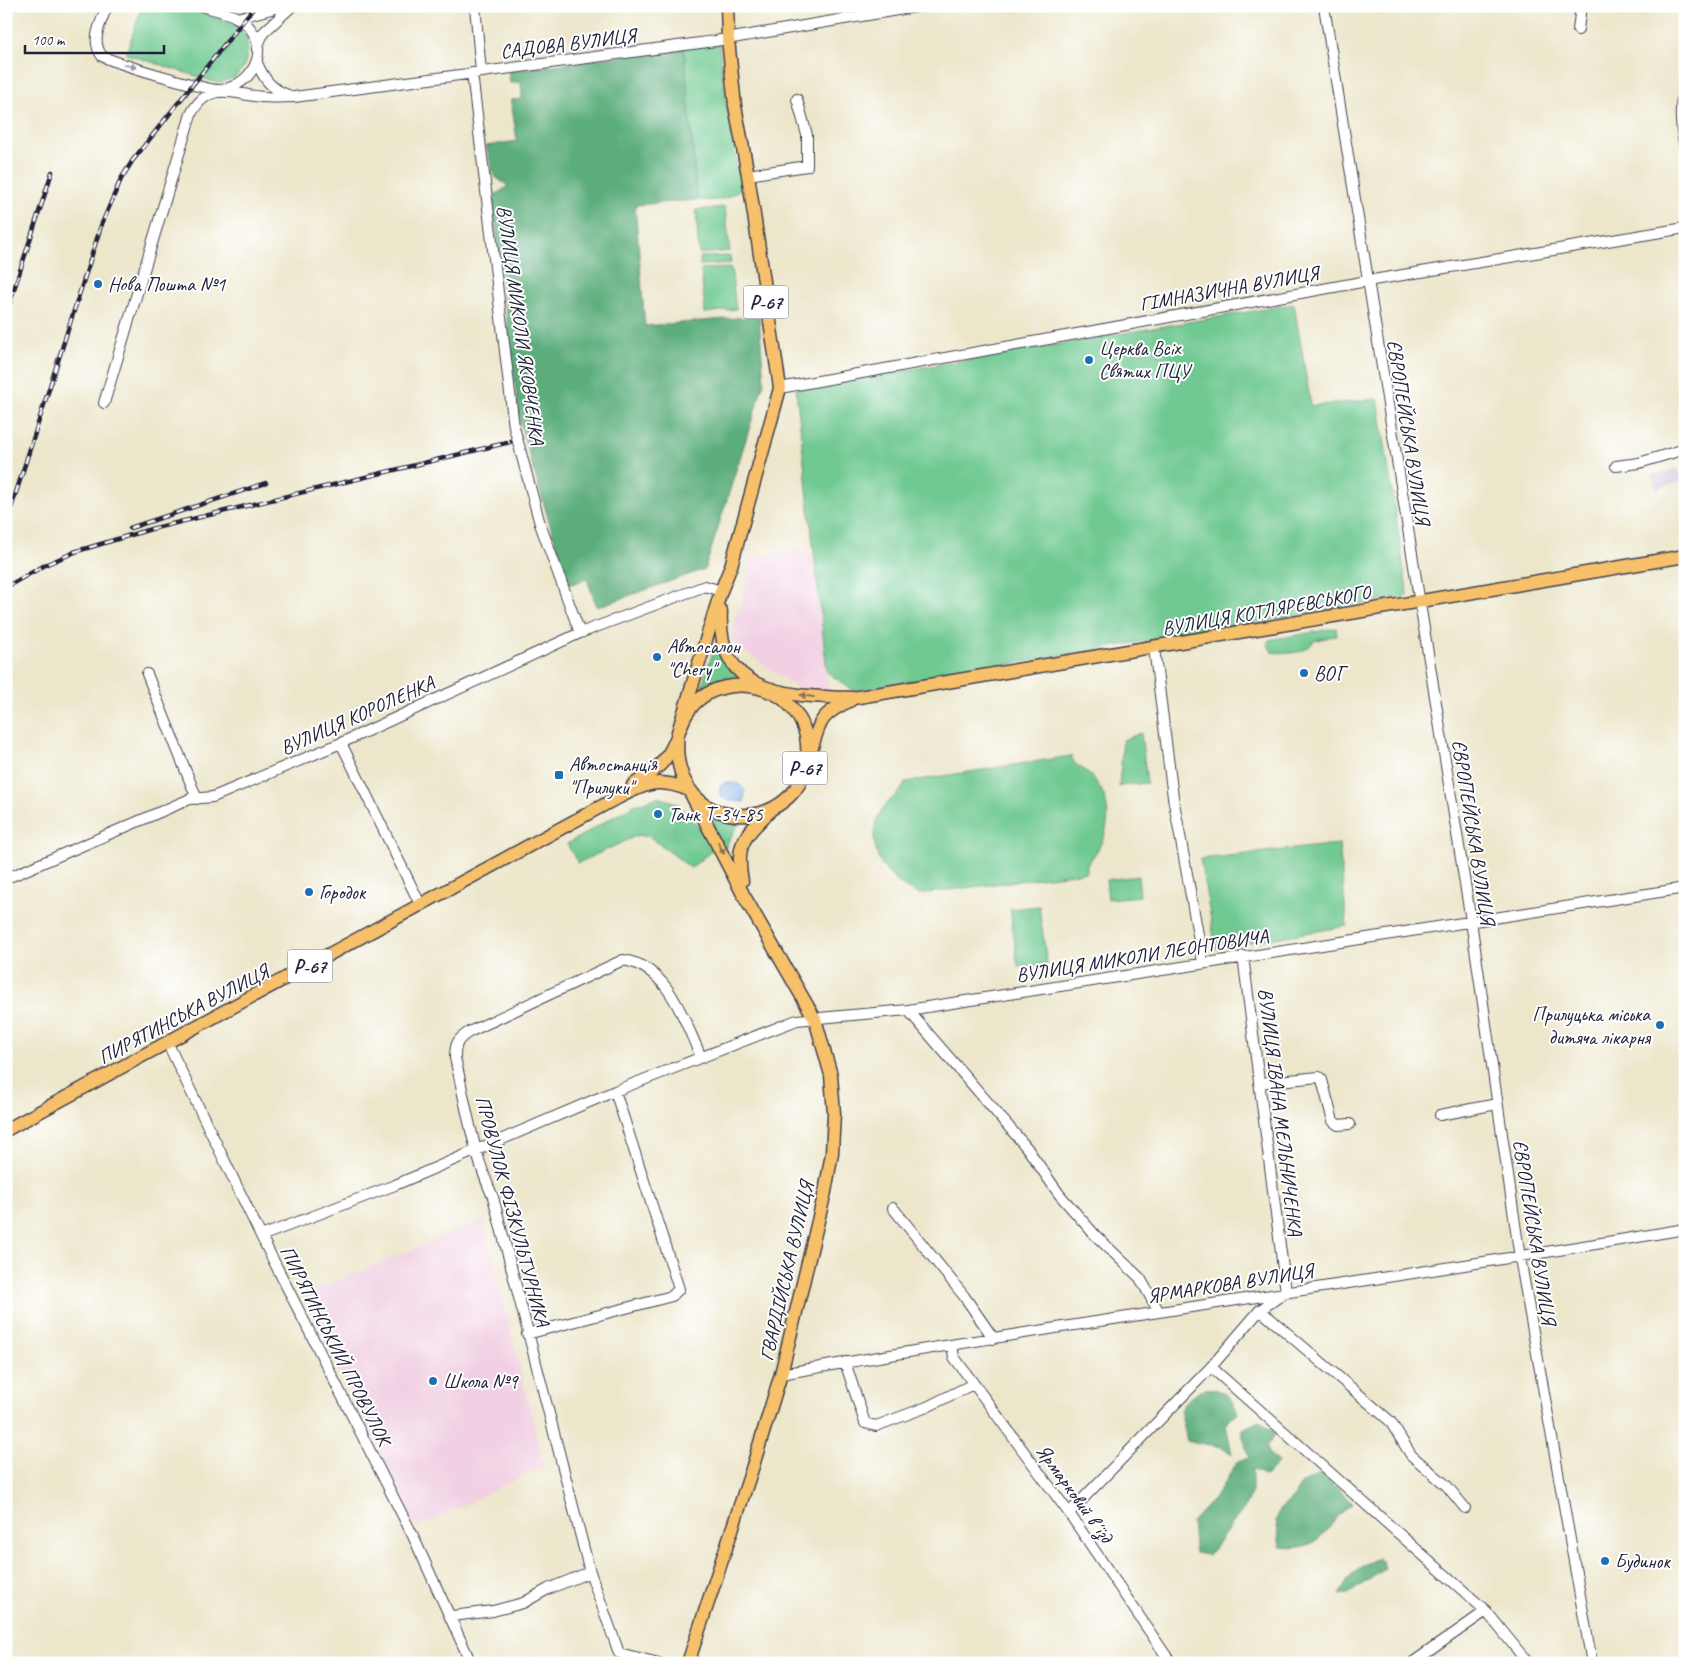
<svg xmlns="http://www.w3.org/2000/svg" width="1691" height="1669" font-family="Caveat,sans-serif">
<rect width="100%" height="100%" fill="#fff"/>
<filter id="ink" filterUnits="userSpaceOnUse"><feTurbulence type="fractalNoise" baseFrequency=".02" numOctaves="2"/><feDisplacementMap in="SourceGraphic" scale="10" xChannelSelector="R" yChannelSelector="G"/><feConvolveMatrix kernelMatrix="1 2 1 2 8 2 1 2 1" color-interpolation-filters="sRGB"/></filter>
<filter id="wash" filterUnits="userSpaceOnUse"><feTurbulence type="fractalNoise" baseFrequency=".0096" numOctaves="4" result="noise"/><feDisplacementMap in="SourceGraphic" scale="20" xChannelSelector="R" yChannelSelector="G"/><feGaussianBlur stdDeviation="1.12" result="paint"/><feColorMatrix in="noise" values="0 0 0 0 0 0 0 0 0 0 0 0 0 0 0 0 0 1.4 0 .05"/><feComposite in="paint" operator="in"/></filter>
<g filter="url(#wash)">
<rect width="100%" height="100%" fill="#ece6ca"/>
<path fill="#f1d0e3" d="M799,550L812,554L829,692L800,690L731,641L736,614L739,612L753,557Z
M483,1220L544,1466L416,1528L303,1295Z"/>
<path fill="#cebed1" d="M1678,468L1682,481L1656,489L1652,475Z"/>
<path fill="#6fc991" stroke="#487666" d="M142,6H180L235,24L247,36L248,52L244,67L234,78L218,83L126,54Z
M719,44L726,102L741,188C728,201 714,201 697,200L684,48Z
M725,207L730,251L699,254L696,210Z
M730,256L731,263L700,265V257Z
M731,268L736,309L705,313L701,269Z
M1294,304L1311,406L1378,399L1408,596L854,691L827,672L796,389Z
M1336,628L1337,635L1314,641C1304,655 1287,654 1272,652L1267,644L1269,640Z
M716,642L725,663L740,679L727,677L702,685Z
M1141,733L1147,783L1119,786L1123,740Z
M1071,756C1074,766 1082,767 1089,774C1117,801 1111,838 1087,864V872L919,894C885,882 862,845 881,811C887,801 903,792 905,782Z
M658,797L677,803L716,847L691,868L650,837L638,835L578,863L567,844L632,806Z
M706,814L732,820L745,819L736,828L724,850Z
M1339,844L1347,926L1216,948L1200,859Z
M1138,876L1140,896L1108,899L1106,880Z
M1039,906L1047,964L1018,967L1010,909Z"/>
<path fill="#5bad7b" stroke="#3e685b" d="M684,48L697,200L635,205L645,326L759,316L764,382L705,569L597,607L587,579L568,585L520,424L492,197L508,186L494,176L486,146L517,141L511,100L522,99L521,82L510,83L508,71Z
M1204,1388C1222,1388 1233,1397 1238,1414L1230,1417L1226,1424L1232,1454L1222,1447L1187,1441L1180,1410L1186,1401Z
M1259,1421L1276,1433L1266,1447L1268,1453L1279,1462L1266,1476L1252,1469V1491L1245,1507L1212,1551L1207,1555L1195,1553L1192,1522L1214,1499L1238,1461L1249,1458L1241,1430Z
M1322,1474L1353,1503C1325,1523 1324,1553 1280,1547L1276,1520L1280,1509L1292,1499L1302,1483Z
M1378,1558L1383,1562L1385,1569L1348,1594L1339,1595L1349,1578L1363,1565Z"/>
<path fill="#7dade8" stroke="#506892" d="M726,782L739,784L745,791L744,802L729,801L720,796V786Z"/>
</g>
<g filter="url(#ink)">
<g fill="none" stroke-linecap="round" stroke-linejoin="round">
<defs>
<path id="minor" d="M107,6C101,23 90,40 102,56C114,63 210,91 220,90C250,86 270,55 250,28C239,14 218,11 202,6
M475,6L481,72
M1324,6L1471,921L1520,1258L1592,1663
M237,18L283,6
M1578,30L1581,6
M257,49L263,33L292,6
M257,63C264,79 271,89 288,95
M472,73L514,427L540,524L580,633
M1685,89C1678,107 1681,130 1685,148
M748,175L807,166V135L797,99
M780,388L1367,281L1685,228
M104,403L191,114C209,80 232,94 262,97C273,98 283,97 294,97L715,41L921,6
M1616,466L1639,463L1685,449
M1154,648L1173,797L1203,962
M147,674L197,799
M341,743L421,906
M6,875L12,876L190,799L213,797L341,743L580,633L705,586L721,591
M908,1010L1027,1148L1059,1194L1095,1235L1140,1278L1159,1312
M168,1044L261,1236L413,1536L471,1663
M1259,1083L1319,1077L1322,1080L1333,1121L1338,1125L1350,1124
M1440,1115L1497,1104
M893,1208L964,1296L994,1339
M261,1236L395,1185L615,1091L797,1020L908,1010L1685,888
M1260,1310L1390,1421L1411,1455L1447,1486L1465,1508
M527,1334L672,1296L679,1289L615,1091
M952,1345L954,1357L1069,1513L1171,1663
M845,1362L865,1423L876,1426L927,1407L973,1384
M1211,1367L1486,1611L1528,1663
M781,1374C1081,1320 1384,1281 1685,1229
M1069,1513L1211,1367L1260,1310L1286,1292L1243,956
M452,1616L493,1611L523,1603L548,1589L590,1572
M659,1663L619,1653L590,1572L493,1197C473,1154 466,1104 455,1058C455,1043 458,1039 469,1032L623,960C669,967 684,1020 701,1057
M1412,1663L1486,1611"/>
<path id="major" d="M721,611C716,696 788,696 853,698L1685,556
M810,754C820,721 819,715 851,700
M633,785C645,777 659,769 667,756C676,744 679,728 686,715C704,684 744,679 773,693C791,701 806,723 807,744C815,837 665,845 678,732L721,591L731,566L780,388L748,175L735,106L728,39L727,6
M742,881C735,844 744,837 769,812
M6,1130L613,800C645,785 654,776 689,790L744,896L815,1019L831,1075L834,1114L832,1153L825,1192L781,1374L752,1469L688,1663"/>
</defs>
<use href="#minor" stroke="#403f50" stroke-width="12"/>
<use href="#major" stroke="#403f50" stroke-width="15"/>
<use href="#minor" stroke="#fff" stroke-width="10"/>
<use href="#major" stroke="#f7c06b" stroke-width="12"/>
<defs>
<path id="rail" d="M6,314L52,172
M6,524L101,226L121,179L133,160L255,6
M130,528L266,483
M74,552L151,529L510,442
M6,587L47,564L80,550"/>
</defs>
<use href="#rail" stroke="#22223b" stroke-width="4.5"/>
<use href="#rail" stroke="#fff" stroke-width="2.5" stroke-dasharray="8" stroke-linecap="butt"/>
</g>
<defs><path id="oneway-solid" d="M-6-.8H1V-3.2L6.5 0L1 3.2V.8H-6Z" transform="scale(1.25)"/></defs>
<use fill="#9c9ca7" href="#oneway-solid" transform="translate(130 66) rotate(15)"/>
<g fill="#8c7153">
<use href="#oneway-solid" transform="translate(807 696) rotate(-171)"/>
<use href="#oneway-solid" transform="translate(721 848) rotate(63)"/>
</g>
</g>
<g fill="#1f6fb2" stroke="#fff" stroke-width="2">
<circle cx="98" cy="284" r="5"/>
<circle cx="1089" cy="360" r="5"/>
<circle cx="657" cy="657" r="5"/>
<circle cx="1304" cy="673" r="5"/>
<rect x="554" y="770" width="10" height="10" rx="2.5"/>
<circle cx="658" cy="814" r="5"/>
<circle cx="309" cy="892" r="5"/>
<circle cx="1660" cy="1025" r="5"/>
<circle cx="433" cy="1381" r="5"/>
<circle cx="1605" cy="1561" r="5"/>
</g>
<g text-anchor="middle" stroke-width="4" stroke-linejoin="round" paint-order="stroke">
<g fill="#fff" stroke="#646476" stroke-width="1">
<rect x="743.5" y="285.5" width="45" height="33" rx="4"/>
<rect x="782.5" y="751.5" width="45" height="33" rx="4"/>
<rect x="287.5" y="949.5" width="45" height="33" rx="4"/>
</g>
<g font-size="19" font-weight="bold" fill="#22223b">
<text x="766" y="309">Р-67</text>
<text x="805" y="775">Р-67</text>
<text x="310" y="973">Р-67</text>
</g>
<g font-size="20" fill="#22223b" stroke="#fff">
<text transform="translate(568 43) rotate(-7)" y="7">САДОВА ВУЛИЦЯ</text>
<text transform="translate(1229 288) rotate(-10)" y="7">ГІМНАЗИЧНА ВУЛИЦЯ</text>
<text transform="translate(521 325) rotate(82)" y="7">ВУЛИЦЯ МИКОЛИ ЯКОВЧЕНКА</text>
<text transform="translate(1409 432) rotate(81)" y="7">ЄВРОПЕЙСЬКА ВУЛИЦЯ</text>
<text transform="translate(1266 610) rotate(-10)" y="7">ВУЛИЦЯ КОТЛЯРЕВСЬКОГО</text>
<text transform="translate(357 715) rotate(-24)" y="7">ВУЛИЦЯ КОРОЛЕНКА</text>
<text transform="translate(1474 832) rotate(81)" y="7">ЄВРОПЕЙСЬКА ВУЛИЦЯ</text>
<text transform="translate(1142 955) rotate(-9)" y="7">ВУЛИЦЯ МИКОЛИ ЛЕОНТОВИЧА</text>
<text transform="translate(183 1014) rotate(-28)" y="7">ПИРЯТИНСЬКА ВУЛИЦЯ</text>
<text transform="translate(1281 1112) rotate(83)" y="7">ВУЛИЦЯ ІВАНА МЕЛЬНИЧЕНКА</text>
<text transform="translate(513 1211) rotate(75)" y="7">ПРОВУЛОК ФІЗКУЛЬТУРНИКА</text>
<text transform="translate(1535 1232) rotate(81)" y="7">ЄВРОПЕЙСЬКА ВУЛИЦЯ</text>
<text transform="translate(786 1271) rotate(-77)" y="7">ГВАРДІЙСЬКА ВУЛИЦЯ</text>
<text transform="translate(1230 1283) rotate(-9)" y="7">ЯРМАРКОВА ВУЛИЦЯ</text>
<text transform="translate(336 1345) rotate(63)" y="7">ПИРЯТИНСЬКИЙ ПРОВУЛОК</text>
<text transform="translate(1075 1493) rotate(54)" y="7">Ярмарковий вʼїзд</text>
</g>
<g font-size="20" fill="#22223b" stroke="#fff" text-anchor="start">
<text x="108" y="291">Нова Пошта №1</text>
<text x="1099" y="355">Церква Всіх<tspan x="1099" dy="23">Святих ПЦУ</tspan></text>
<text x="667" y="653">Автосалон<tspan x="667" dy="23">"Chery"</tspan></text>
<text x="1314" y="680">ВОГ</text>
<text x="569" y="771">Автостанція<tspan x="569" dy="23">"Прилуки"</tspan></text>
<text x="668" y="821">Танк Т-34-85</text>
<text x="319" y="899">Городок</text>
<text x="1650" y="1021" text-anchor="end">Прилуцька міська<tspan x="1650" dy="23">дитяча лікарня</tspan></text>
<text x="443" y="1388">Школа №9</text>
<text x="1615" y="1568">Будинок</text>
</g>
</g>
<rect width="1691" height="1669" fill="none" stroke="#fff" stroke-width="25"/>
<path d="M25 45v8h139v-8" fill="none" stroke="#22223b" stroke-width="2.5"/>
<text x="32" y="45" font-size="15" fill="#22223b" stroke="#ffffff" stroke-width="4" paint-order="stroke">100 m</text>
</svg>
